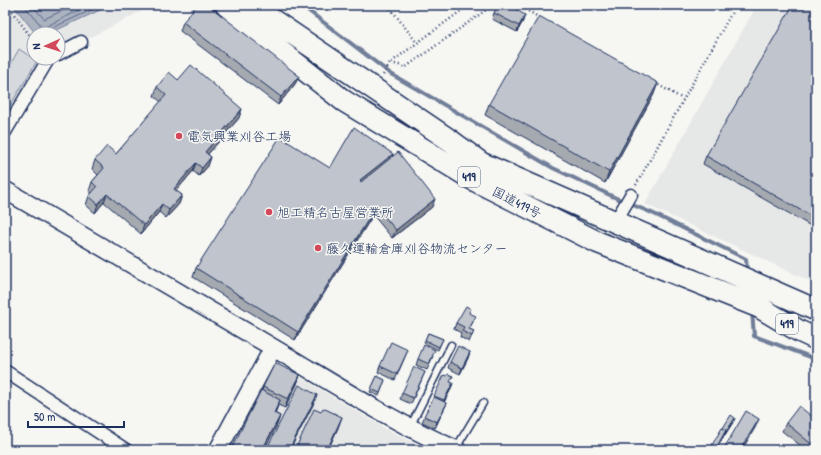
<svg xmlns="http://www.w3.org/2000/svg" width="821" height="455" font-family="'Patrick Hand','Klee One',sans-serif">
<rect width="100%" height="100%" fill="#f6f6f2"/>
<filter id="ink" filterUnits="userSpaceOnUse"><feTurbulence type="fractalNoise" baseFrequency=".025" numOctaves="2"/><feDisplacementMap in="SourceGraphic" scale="8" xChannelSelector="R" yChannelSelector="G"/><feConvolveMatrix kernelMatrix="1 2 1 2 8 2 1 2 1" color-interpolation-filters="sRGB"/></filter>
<g filter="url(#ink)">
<path fill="#e6e7e7" d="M5,5H153L58,54V34H34V58H49L5,132Z
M757,5H816V284L645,204Z
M277,363L386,429L428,450H228L271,370Z"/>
<path fill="#d6d9dd" stroke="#78849e" d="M19,49L37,61L5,114V74Z"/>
<path fill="#abb2c0" stroke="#717e99" d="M13,5H111L48,34H36Z"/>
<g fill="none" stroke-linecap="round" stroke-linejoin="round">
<path stroke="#556385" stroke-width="1" d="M24,5L43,28L90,5
M32,5L44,19L75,5
M48,34L50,29L102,5"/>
<path stroke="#717e99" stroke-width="4" d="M301,5L391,74L553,168L614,197L652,213L746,259L747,272
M752,311L754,336L816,359"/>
<defs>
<path id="lane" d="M410,427L451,345
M456,448L483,403"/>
<path id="street" d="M58,54L81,42
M5,132L49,58
M615,222L631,195
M5,371L126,450"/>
<path id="secondary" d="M5,190C94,243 183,294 272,347C333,383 392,422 457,450
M218,450L273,348"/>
<path id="highway" d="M226,5L251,28L344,101L474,180L597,242L759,307L799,331L816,339
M253,5L262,13L451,141L481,163L816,310"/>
</defs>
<use href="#lane" stroke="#1b2f5e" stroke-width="9"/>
<use href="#street" stroke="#1b2f5e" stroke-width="15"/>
<use href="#secondary" stroke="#1b2f5e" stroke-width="20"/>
<use href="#highway" stroke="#1b2f5e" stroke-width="24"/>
<path stroke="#1b2f5e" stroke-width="2.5" stroke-dasharray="1 3" stroke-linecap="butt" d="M7,5L34,41
M388,5L417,43
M518,5L540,18
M391,63L406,67L493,5
M383,75L390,63L469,5
M655,83L683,99
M636,185L736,5"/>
<use href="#lane" stroke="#f6f6f2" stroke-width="6"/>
<use href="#street" stroke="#f6f6f2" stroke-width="12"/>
<use href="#secondary" stroke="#f6f6f2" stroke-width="17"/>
<use href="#highway" stroke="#f6f6f2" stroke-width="21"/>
</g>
<path fill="#a5a9b0" stroke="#1b2f5e" d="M816,5V229L703,164L706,156Z
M494,13L523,21L517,32L492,19Z
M183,22L299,76L295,84L278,105L180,31Z
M178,80L239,118L208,154L211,157L208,166L199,176L193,171L176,191L182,195L179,204L166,218L159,212L141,234L104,202L95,213L86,205L89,196L92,193L89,191L92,182L98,175L92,169L95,160L116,154L161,102L154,96L157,87Z
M654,94L605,183L485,115L489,104Z
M393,154L392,157L432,207L392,238L373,215L295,340L193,277L196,268L330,168Z
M470,313L473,322L469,329L474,331L469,342L460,337L461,333L454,329L456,323Z
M428,333L443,339L438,350L424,343Z
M408,350L395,380L378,372L380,366Z
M470,352L468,358L460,374L448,368L450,362Z
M433,356L427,370L416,365L418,359Z
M425,372L411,404L400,399L402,393Z
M300,375L297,384L285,408L278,405L275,413L280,416L276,427L262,391L263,387Z
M377,376L385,380L379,396L370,392Z
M451,382V389L444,402L447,403L444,409L435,428L422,422L434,396Z
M816,420V450H806L782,431L786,423Z"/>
<path fill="#868990" stroke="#1b2f5e" d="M525,15L523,21L517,32L519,26Z
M299,76L295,84L278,105L281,97Z
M658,83L654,94L605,183L609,172Z
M242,109L239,118L202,161L205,152Z
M393,154L390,163L357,189L360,180Z
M211,157L208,166L199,176L202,168Z
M196,163L193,171L171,197L174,189Z
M107,194L104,202L95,213L98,204Z
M182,195L179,204L166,218L169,210Z
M435,199L432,207L392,238L396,230Z
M162,204L159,212L141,234L144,225Z
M376,207L373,215L295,340L298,332Z
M470,352L468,358L460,374L462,368Z
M300,375L297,384L285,408L288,399Z
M453,383L451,389L442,406L444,400Z
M317,395L313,405L290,450H289Z
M280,400L276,411L270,424L274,413Z
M447,403L444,409L435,428L437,422Z
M280,416L276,427L264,450H262Z
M342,417L338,428L328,450H327Z
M735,418L734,421L725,435L726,432Z
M759,419L755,428L742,450H740Z
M726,430L724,436L716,450H715Z"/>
<path fill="#c0c4cd" stroke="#1b2f5e" d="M197,5H208L299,76L281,97L183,22Z
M498,5H508L525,15L519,26L494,13Z
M793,5H816V219L706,156Z
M539,16L658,83L609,172L489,104Z
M191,65L242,109L205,152L211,157L202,168L196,163L174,189L182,195L169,210L162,204L144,225L107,194L98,204L89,196L97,187L92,182L104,168L95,160L107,146L116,154L166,95L157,87L169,72L178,80Z
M354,127L393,154L360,180L361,182L398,152L435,199L396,230L376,207L298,332L196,268L280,137L330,168Z
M466,306L471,309L469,313L476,316L469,329L474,331L472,336L462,331L464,327L456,323Z
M428,333L443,339L439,347L425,340Z
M391,342L408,350L397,374L380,366Z
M424,345L435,350L429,364L418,359Z
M458,346L470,352L462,368L450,362Z
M275,363L300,375L288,399L263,387Z
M414,367L425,372L413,398L402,393Z
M448,374L453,376L450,382L453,383L444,400L434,396L444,375L447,376Z
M377,376L385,380L380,393L371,389Z
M299,385L317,395L289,450H266Z
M261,390L280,400L274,413L280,416L262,450H231Z
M434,397L447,403L437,422L424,416Z
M799,406L816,420V446L815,447L786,423Z
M323,408L342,417L327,450H295L314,409L321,412Z
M746,411L759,419L740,450H723Z
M731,415L735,418L726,432V430L723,428Z
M722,428L726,430L715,450H709Z"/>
</g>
<g fill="#d1495b" stroke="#f6f6f2" stroke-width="1.5">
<circle cx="179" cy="136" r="4"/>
<circle cx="269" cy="212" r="4"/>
<circle cx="318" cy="248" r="4"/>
</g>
<g text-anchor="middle" stroke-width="3" stroke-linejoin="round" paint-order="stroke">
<g fill="#f6f6f2" stroke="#5d6b8a" stroke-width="1">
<rect x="458" y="167" width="22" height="20" rx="3"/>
<rect x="776" y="314" width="22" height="20" rx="3"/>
</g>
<g font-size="12" font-weight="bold" fill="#1b2f5e">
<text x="469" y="181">419</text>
<text x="787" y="328">419</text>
</g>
<g font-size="13" fill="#1b2f5e" stroke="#f6f6f2" text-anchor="start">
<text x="187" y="141">電気興業刈谷工場</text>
<text x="277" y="217">旭工精名古屋営業所</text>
<text x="326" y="253">藤久運輸倉庫刈谷物流センター</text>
</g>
<g font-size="13" fill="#1b2f5e" stroke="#f6f6f2">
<text transform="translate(517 202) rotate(27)" y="5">国道419号</text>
</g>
</g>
<rect width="821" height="455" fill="none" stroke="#f6f6f2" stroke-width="20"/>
<rect x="10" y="10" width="801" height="435" fill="none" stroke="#1b2f5e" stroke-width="1.5" filter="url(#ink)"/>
<g transform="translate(46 46) rotate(267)"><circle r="19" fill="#f6f6f2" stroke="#9ea6b7"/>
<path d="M0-3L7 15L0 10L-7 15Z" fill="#d1495b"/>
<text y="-6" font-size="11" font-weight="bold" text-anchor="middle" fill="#1b2f5e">N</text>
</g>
<path d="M28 421v6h96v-6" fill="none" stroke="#1b2f5e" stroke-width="2"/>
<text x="34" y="421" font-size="12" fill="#1b2f5e" stroke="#f6f6f2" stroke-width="3" paint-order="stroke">50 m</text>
</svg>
